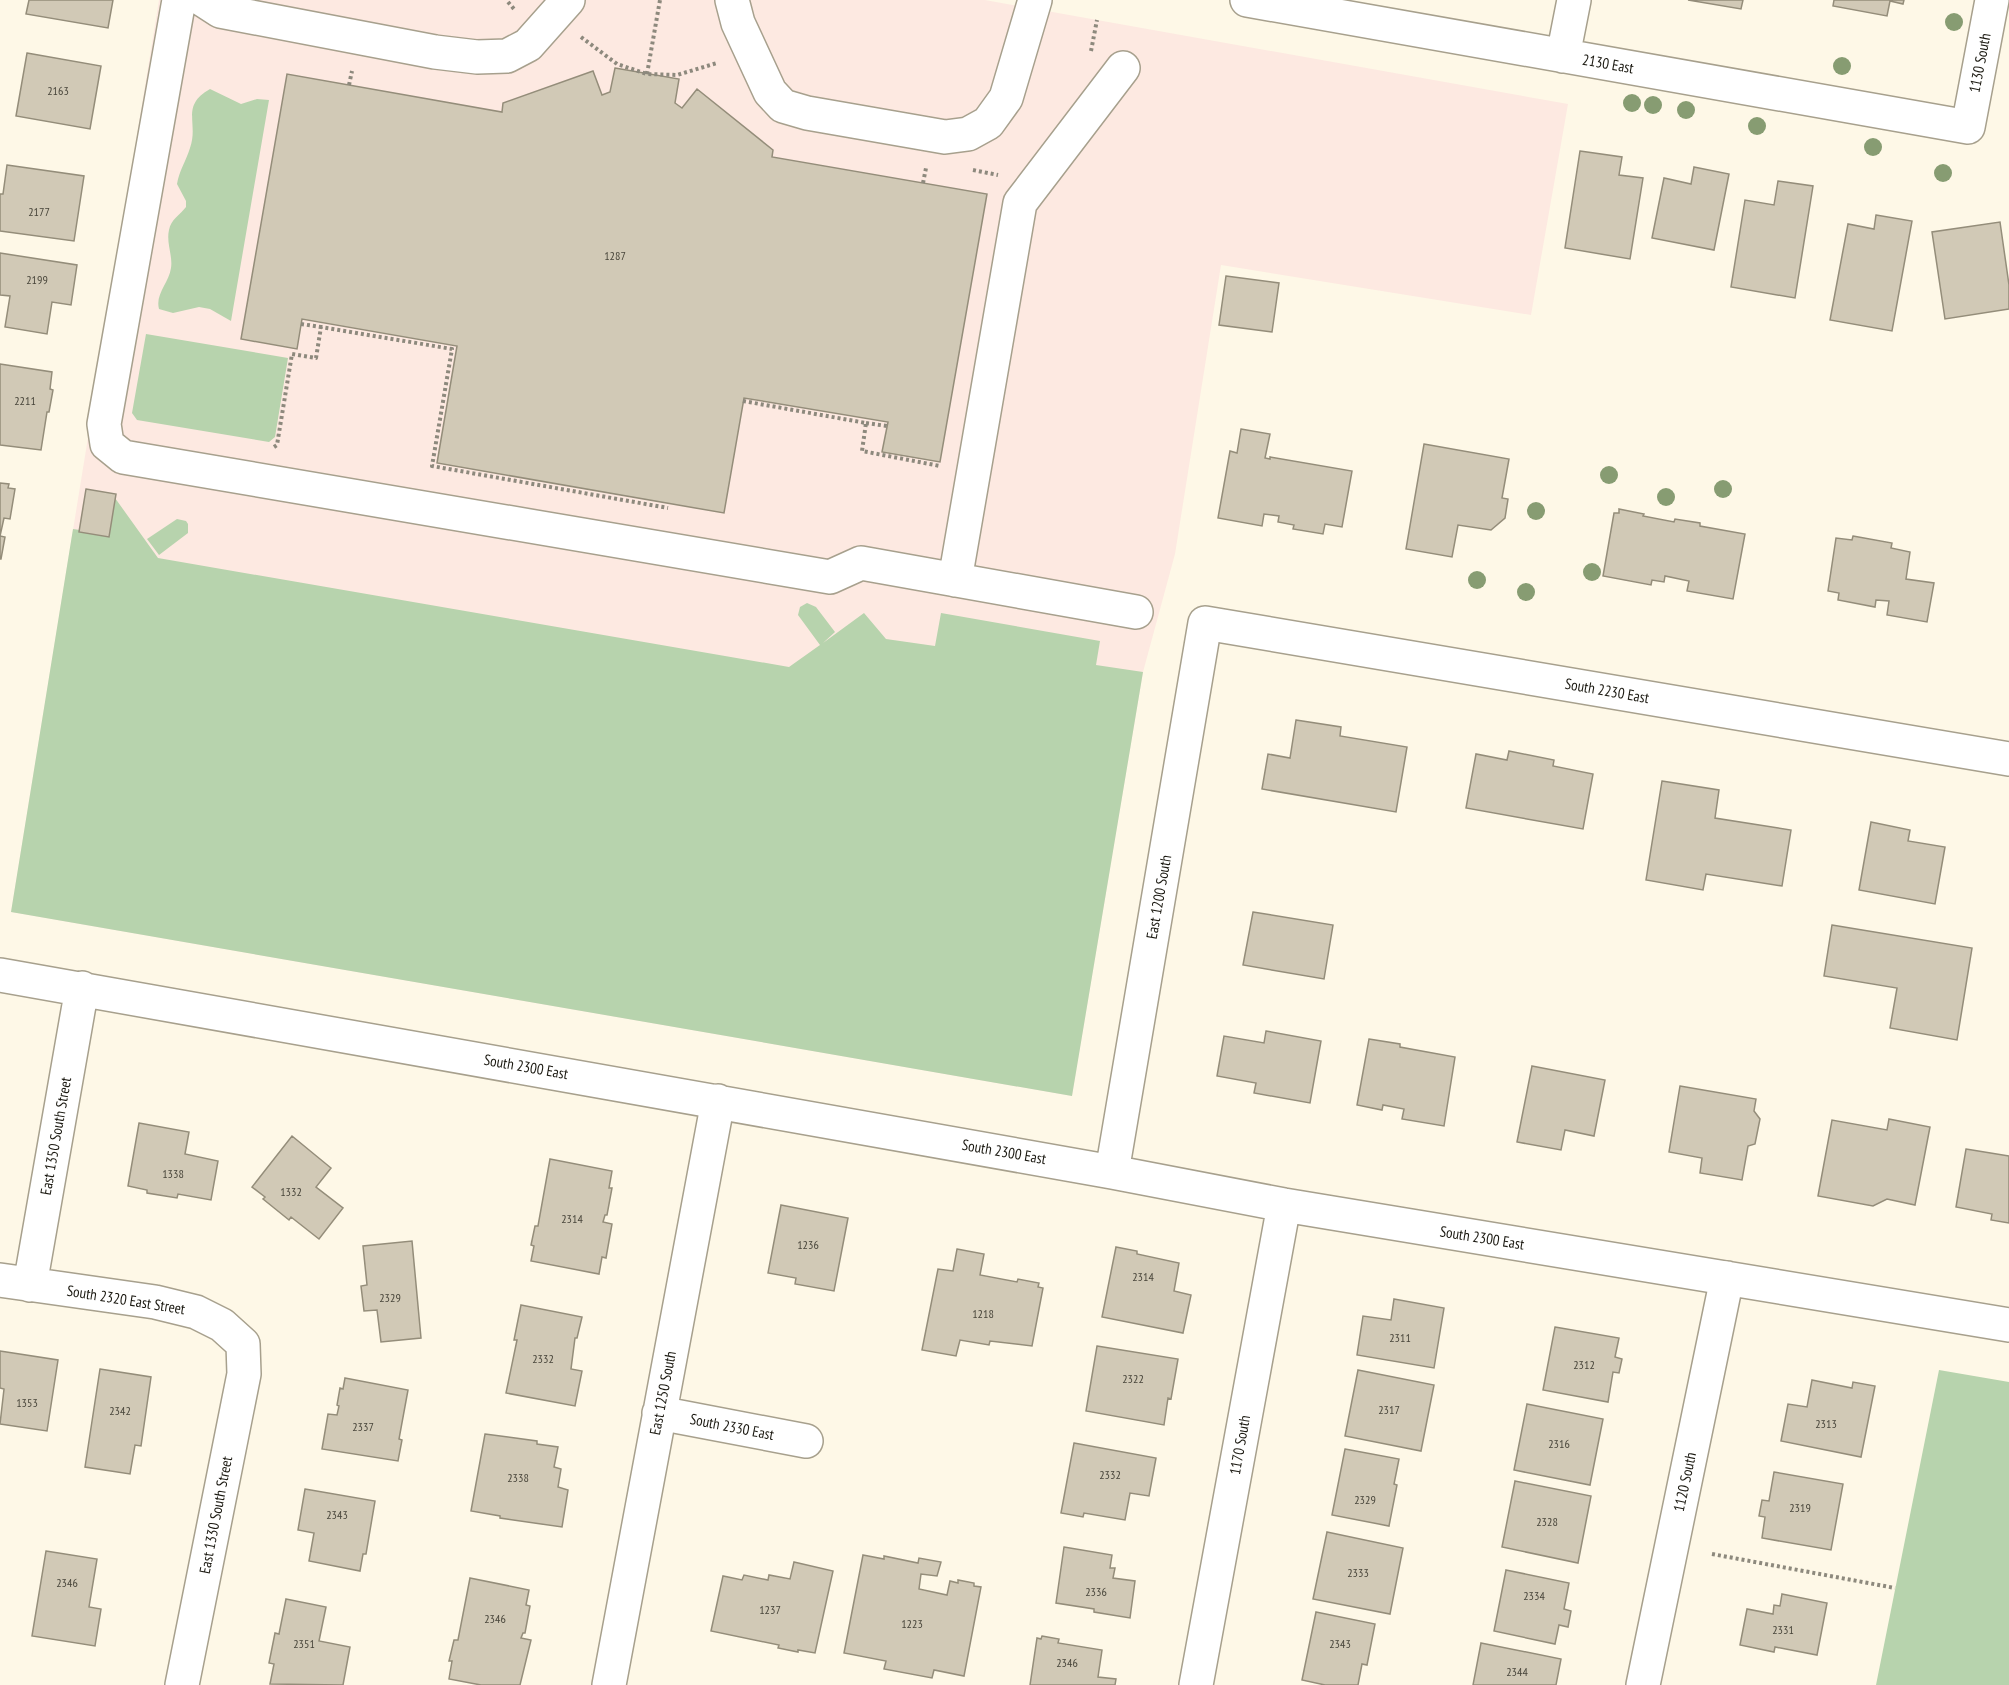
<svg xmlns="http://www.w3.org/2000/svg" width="2009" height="1685" font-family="'PT Sans Narrow',sans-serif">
<rect width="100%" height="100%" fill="#fef8e7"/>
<path fill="#fde9e1" d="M159,0H985L1568,104L1531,315L1221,265L1175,554L1143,672L1072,1096L11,912Z"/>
<path fill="#b7d3ad" d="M210,89L241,104L257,99L269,100L231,321L210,309L199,307L173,313L159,309C155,294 169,283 171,268C173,256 166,243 169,230C171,219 180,215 186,207V201L177,184C179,171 186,161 190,148C199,123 180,106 210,89Z
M146,334L288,358L275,437L269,442L137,420L132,413Z
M115,498L158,558L789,667L820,645L798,615L800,607L807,603L816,607L835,632L823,643L864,613L886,639L935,646L941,613L1100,641L1096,665L1143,672L1072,1096L11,912L73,529L80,530V532L109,537Z
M177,519L186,521L188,524V533L159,555L147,539Z
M1939,1370L2009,1382V1685H1876Z"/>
<path fill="#d1c9b6" stroke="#948d7a" stroke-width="1.5" d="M29,0H113L108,28L26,14Z
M1688,0H1743L1741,9Z
M1834,0H1904L1903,4L1890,1L1887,16L1833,6Z
M27,53L101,66L90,129L16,116Z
M615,68L679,79L675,103L682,108L697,89L773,150L772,157L987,194L940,462L882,452L888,422L744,398L724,513L437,463L457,346L302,319L297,349L241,339L287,74L502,112L503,103L593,71L602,95L610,92Z
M1580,151L1622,157L1619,175L1643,178L1630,259L1565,248Z
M7,165L84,176L74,241L0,231V194H3Z
M1694,167L1729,174L1714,250L1652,238L1664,178L1691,184Z
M1778,181L1813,186L1795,298L1731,287L1745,200L1774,205Z
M1876,215L1912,221L1892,331L1830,320L1848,224L1874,229Z
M2000,222L2009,285V309L1945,319L1932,232Z
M0,253L77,265L71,305L52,302L47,334L5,327L10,296L0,295Z
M1226,276L1279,283L1272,332L1219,325Z
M0,364L52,372L50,389L53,390L49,412H47L41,450L0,445Z
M1241,429L1270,434L1265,458L1270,459V457L1352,471L1342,527L1325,524L1323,534L1293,529L1294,525L1278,522L1279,516L1264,514L1262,526L1218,518L1230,451L1237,453Z
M1424,444L1509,459L1502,498L1508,499L1505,518L1491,530L1458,525L1452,557L1406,549Z
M0,483L9,484L8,488L15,489L10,519L4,518L0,536L5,537L1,559H0Z
M86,489L116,494L109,537L79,532Z
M1619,509L1644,514L1643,516L1674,522L1675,519L1700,523V526L1745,534L1733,599L1687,591L1689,581L1665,576L1664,582L1652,580L1651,585L1603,576L1614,513H1619Z
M1853,536L1892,543L1891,548L1910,552L1906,579L1934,583L1927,622L1887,615L1889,601L1876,600L1875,607L1838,600L1839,593L1828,591L1836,538L1852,540Z
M1296,720L1341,727L1340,736L1407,747L1396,812L1262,789L1268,754L1290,758Z
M1509,751L1554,760L1553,766L1593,774L1583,829L1466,808L1476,754L1507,760Z
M1662,781L1719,790L1715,818L1791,830L1782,886L1706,874L1703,890L1646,880Z
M1871,822L1910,830L1908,841L1945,847L1935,904L1859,890Z
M1253,912L1333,925L1324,979L1243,965Z
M1832,925L1972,948L1957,1040L1890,1028L1897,988L1824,976Z
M1266,1031L1321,1041L1310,1103L1254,1093L1256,1083L1217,1076L1224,1036L1264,1043Z
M1369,1039L1400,1044V1047L1455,1057L1444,1126L1402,1119L1404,1109L1383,1105L1382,1110L1357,1105Z
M1532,1066L1605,1080L1594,1136L1565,1130L1561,1150L1517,1142Z
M1680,1086L1756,1099L1754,1111L1760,1119L1755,1144L1748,1146L1742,1180L1700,1173L1702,1158L1669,1152Z
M1889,1119L1930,1127L1915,1205L1887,1199L1873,1206L1818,1196L1832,1120L1887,1130Z
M139,1123L189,1132L185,1154L218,1161L211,1200L178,1194L177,1198L147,1193V1190L128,1186Z
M292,1136L331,1168L316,1187L343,1208L319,1239L291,1217L289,1220L263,1199L265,1197L252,1187Z
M1966,1149L2009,1156V1223L1991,1220L1992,1214L1956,1207Z
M550,1159L612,1171L609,1188H612L607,1215H605L603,1222L612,1224L606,1258L602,1257L599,1274L531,1261L534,1246L531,1245L535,1226H538Z
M781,1205L848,1218L834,1291L795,1284L796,1278L768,1273Z
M412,1241L421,1338L381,1342L377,1310L364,1311L361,1286L367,1285L363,1246Z
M1116,1247L1137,1251V1254L1179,1263L1174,1291L1191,1295L1183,1333L1102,1317Z
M957,1249L984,1254L980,1275L1017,1282L1018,1279L1039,1283L1038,1287L1043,1288L1032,1346L990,1341L989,1345L960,1340L956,1356L922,1350L938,1269L953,1271Z
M1394,1299L1444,1308L1434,1368L1357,1355L1363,1316L1391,1320Z
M521,1305L582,1317L577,1338H575L571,1369L582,1371L575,1406L506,1393L517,1340H514Z
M1555,1327L1619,1338L1615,1357L1622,1359L1619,1373L1613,1372L1608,1402L1543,1390Z
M1097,1346L1178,1359L1171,1399L1168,1398L1164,1425L1086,1411Z
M0,1351L58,1360L47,1431L0,1424L4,1389L0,1388Z
M100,1369L151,1377L141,1446L135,1445L130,1474L85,1467Z
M1358,1370L1434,1385L1421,1451L1345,1436Z
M345,1378L408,1390L399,1439L402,1440L398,1461L322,1449L328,1414L337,1415L339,1406L337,1405L340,1388L343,1389Z
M1812,1380L1852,1388L1853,1382L1875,1386L1861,1457L1781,1441L1788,1404L1807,1407Z
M1527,1404L1603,1419L1590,1485L1514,1470Z
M485,1434L537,1441V1444L558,1447L554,1467L561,1469L558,1487L568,1490L562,1527L500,1518V1516L471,1511Z
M1074,1443L1156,1458L1149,1496L1130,1493L1125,1520L1084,1513L1083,1517L1061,1513Z
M1345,1449L1399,1459L1394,1484L1397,1485L1389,1526L1332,1515Z
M1774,1472L1843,1484L1831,1550L1762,1538L1765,1517L1759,1516L1762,1500L1769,1501Z
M1515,1481L1591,1496L1578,1563L1502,1547Z
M305,1489L375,1501L366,1554H363L360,1571L309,1561L314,1533L298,1530Z
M1327,1532L1403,1548L1390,1614L1313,1599Z
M1064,1547L1112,1555L1110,1568H1115L1113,1578L1135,1581L1130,1618L1094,1612V1609L1056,1603Z
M46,1551L97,1559L89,1607L101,1609L95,1646L32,1636Z
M863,1555L884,1559V1556L918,1563L919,1558L941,1562L937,1576L921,1574L919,1589L947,1595L950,1581L958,1583V1580L974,1583V1586L981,1587L964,1676L934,1670L932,1678L884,1669L886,1661L844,1653Z
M794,1562L833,1571L815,1653L798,1650V1652L778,1648L779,1645L711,1631L723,1576L742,1580L744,1575L768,1580L769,1575L790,1579Z
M1506,1570L1569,1583L1564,1609L1571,1611L1568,1627L1559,1625L1555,1644L1494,1631Z
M470,1578L529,1590L526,1605L530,1606L525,1633H523L521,1638L531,1640L520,1685H481L449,1679L452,1661H449L454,1640H458Z
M1782,1594L1827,1603L1817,1655L1775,1647L1774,1652L1740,1645L1747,1609L1773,1614L1774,1605L1780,1606Z
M286,1599L326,1607L319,1641L350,1647L343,1685L270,1684L274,1664L269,1663L275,1633L279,1634Z
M1316,1612L1375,1624L1367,1665L1362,1664L1358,1685H1325L1302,1680Z
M1042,1636L1059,1639L1058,1643L1102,1650L1098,1677L1116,1679L1115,1685H1030L1037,1638L1041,1639Z
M1481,1643L1561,1659L1556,1685H1473Z"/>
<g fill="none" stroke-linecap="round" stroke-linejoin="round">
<defs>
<path id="minor" d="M179,0L104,424L107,444L123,457L830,577L861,563L1136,612
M203,0L220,11L435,52L477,57L507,56L528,45L568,0
M732,0L738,23L770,92L783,106L807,113L945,137L968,134L988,123L1006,98L1035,0
M1247,0L1968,127L1992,0
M1563,56L1574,0
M955,580L1020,203L1123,68
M0,975L1112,1172L1284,1205L2009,1325
M1112,1172L1205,623L2009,759
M0,1280L155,1302L196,1312L222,1325L243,1344L244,1374L182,1685
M30,1285L82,988
M659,1413L806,1441
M609,1685L718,1101
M1196,1685L1284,1205
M1643,1685L1727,1278"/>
</defs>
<use href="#minor" stroke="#a7a08d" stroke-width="36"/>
<path stroke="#8d897d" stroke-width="4" stroke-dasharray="3 3" stroke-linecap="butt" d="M508,2L514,9
M581,37L617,64L647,74L677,75L717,63
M1091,51L1097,20
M647,74L660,0
M349,85L352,71
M973,170L998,175
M923,183L926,168
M301,324L321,327
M743,401L866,423L862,451L940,466
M866,423L887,426
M274,447L277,445L292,354L316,358L321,327L452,349L432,466L668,508
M1712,1554L1895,1588"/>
<use href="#minor" stroke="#fff" stroke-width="33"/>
</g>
<g fill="#879c72">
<circle cx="1954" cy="22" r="9"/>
<circle cx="1842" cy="66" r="9"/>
<circle cx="1632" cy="103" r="9"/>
<circle cx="1653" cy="105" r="9"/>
<circle cx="1686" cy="110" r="9"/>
<circle cx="1757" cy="126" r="9"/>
<circle cx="1873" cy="147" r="9"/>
<circle cx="1943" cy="173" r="9"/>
<circle cx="1609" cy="475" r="9"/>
<circle cx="1723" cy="489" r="9"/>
<circle cx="1666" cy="497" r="9"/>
<circle cx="1536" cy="511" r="9"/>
<circle cx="1592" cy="572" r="9"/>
<circle cx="1477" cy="580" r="9"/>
<circle cx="1526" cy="592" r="9"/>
</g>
<g text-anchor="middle" stroke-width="4.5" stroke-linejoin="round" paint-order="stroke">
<g font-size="12" fill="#48453a">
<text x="58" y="95">2163</text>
<text x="39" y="216">2177</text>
<text x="615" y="260">1287</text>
<text x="37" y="284">2199</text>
<text x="25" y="405">2211</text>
<text x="173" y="1178">1338</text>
<text x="291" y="1196">1332</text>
<text x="572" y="1223">2314</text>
<text x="808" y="1249">1236</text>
<text x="1143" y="1281">2314</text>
<text x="390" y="1302">2329</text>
<text x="983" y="1318">1218</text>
<text x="1400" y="1342">2311</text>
<text x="543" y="1363">2332</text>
<text x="1584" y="1369">2312</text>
<text x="1133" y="1383">2322</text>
<text x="27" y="1407">1353</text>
<text x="1389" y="1414">2317</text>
<text x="120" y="1415">2342</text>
<text x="1826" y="1428">2313</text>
<text x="363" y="1431">2337</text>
<text x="1559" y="1448">2316</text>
<text x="1110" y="1479">2332</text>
<text x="518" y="1482">2338</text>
<text x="1365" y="1504">2329</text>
<text x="1800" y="1512">2319</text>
<text x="337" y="1519">2343</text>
<text x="1547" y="1526">2328</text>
<text x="1358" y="1577">2333</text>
<text x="67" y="1587">2346</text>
<text x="1096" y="1596">2336</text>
<text x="1534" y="1600">2334</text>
<text x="770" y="1614">1237</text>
<text x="495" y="1623">2346</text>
<text x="912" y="1628">1223</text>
<text x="1783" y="1634">2331</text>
<text x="304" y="1648">2351</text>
<text x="1340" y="1648">2343</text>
<text x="1067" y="1667">2346</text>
<text x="1517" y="1676">2344</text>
</g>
<g font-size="15" fill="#1b1911" stroke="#fff">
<text transform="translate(1980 63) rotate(-79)" y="5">1130 South</text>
<text transform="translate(1608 64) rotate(10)" y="5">2130 East</text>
<text transform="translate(1607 691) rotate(10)" y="5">South 2230 East</text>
<text transform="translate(1159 897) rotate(-80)" y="5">East 1200 South</text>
<text transform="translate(526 1067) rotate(10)" y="5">South 2300 East</text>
<text transform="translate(56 1136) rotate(-80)" y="5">East 1350 South Street</text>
<text transform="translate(1004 1152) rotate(10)" y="5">South 2300 East</text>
<text transform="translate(1482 1238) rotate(9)" y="5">South 2300 East</text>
<text transform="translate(126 1300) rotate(9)" y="5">South 2320 East Street</text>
<text transform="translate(663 1393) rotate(-79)" y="5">East 1250 South</text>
<text transform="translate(732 1427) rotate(11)" y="5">South 2330 East</text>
<text transform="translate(1240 1445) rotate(-80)" y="5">1170 South</text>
<text transform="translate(1685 1482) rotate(-78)" y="5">1120 South</text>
<text transform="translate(216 1515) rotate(-79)" y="5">East 1330 South Street</text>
</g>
</g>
</svg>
